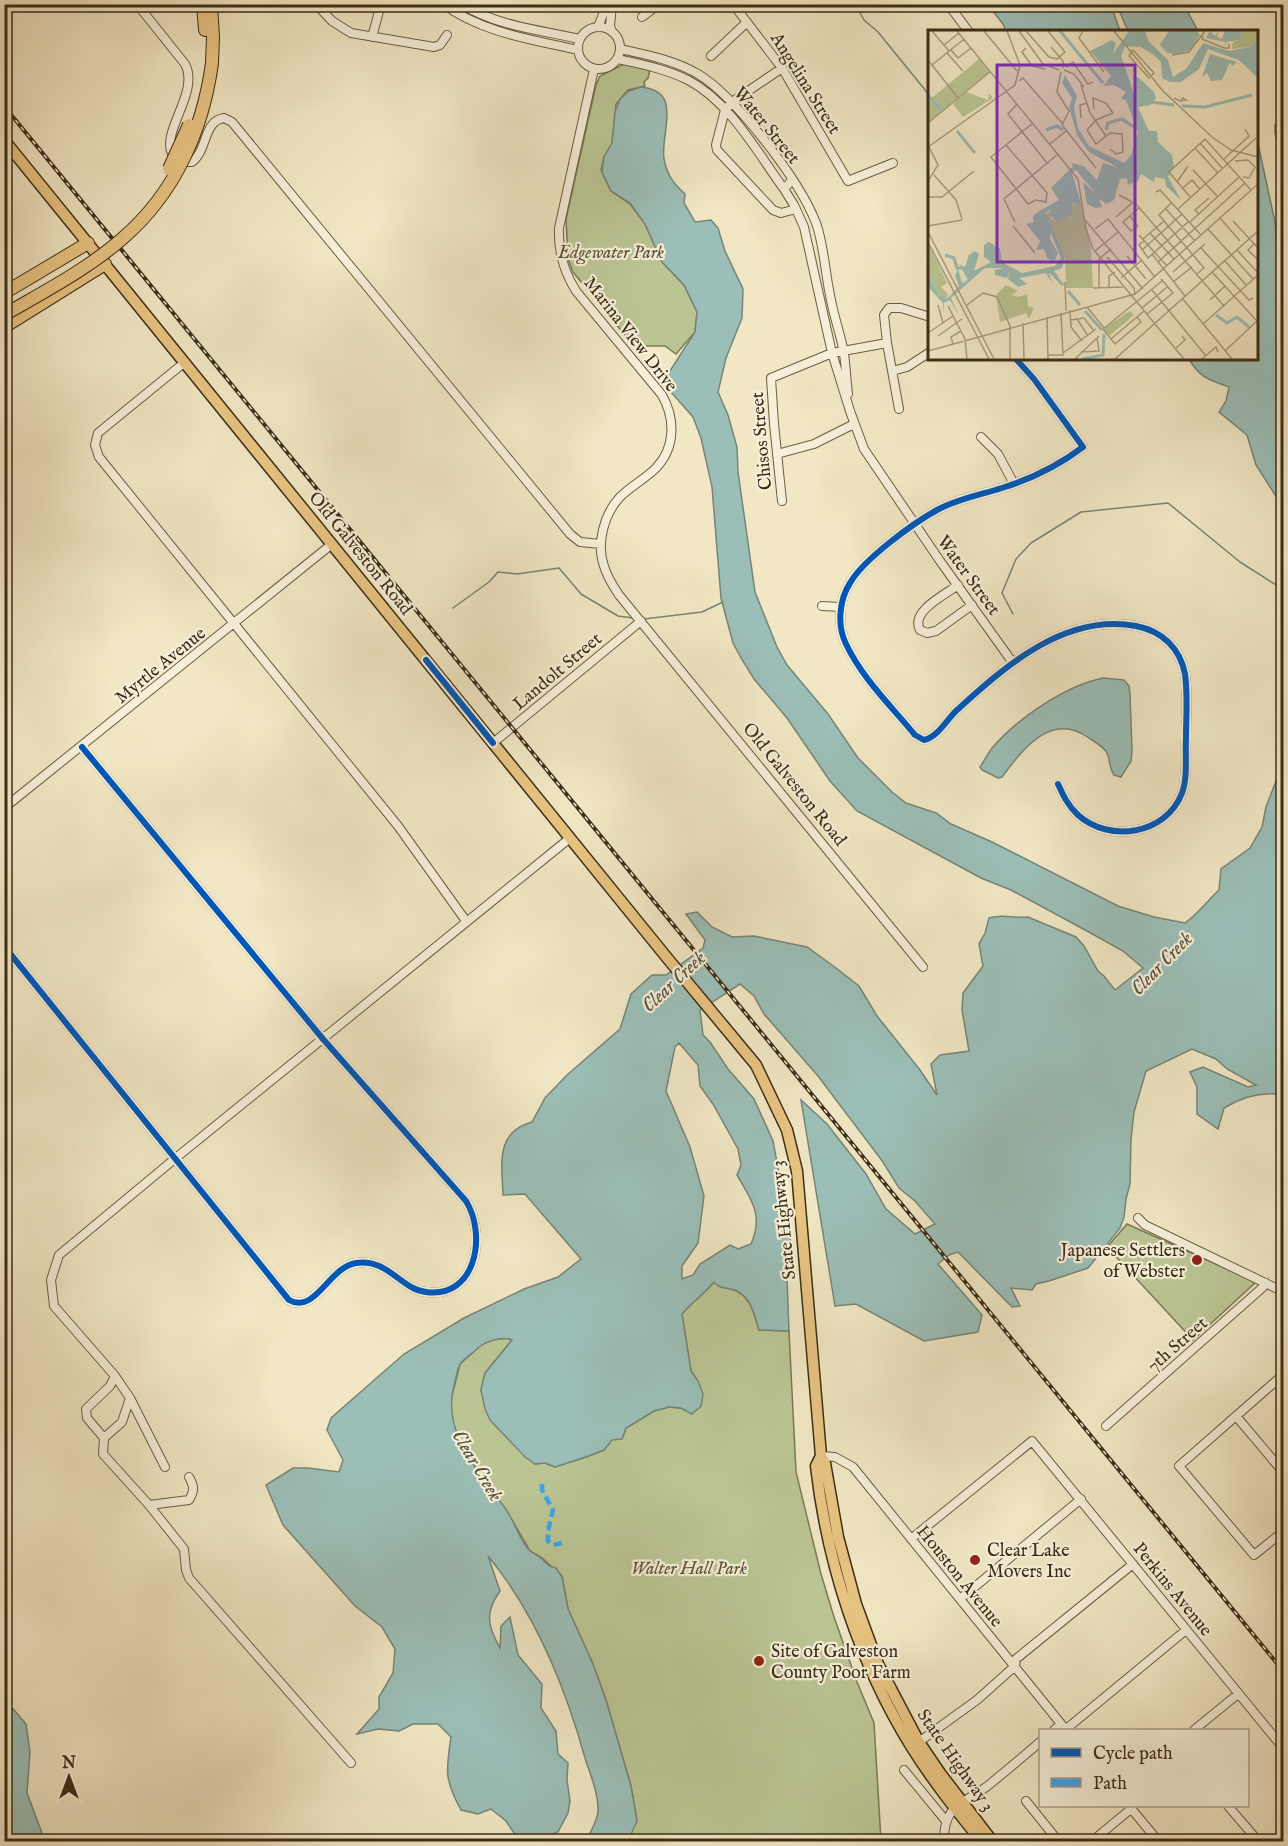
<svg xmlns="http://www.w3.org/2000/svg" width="1288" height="1846" font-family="'IM FELL English',serif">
<rect width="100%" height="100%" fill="#f1e7c4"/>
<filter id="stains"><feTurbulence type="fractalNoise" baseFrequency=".00333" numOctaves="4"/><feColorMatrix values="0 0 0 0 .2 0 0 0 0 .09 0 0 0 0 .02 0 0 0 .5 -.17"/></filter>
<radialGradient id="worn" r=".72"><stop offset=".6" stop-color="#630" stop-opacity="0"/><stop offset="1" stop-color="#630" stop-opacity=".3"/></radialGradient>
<path fill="#bbc594" stroke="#7c7956" stroke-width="1.5" d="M624,64L650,69L648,78L644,82L645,86L628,90L616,104L612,144L604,157L601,170L611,191L630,204L645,224L662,262L684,285L697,312L695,332L676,354L665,346H634L573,272L568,259L566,219L596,85L600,76Z
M1127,1224L1256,1282L1193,1340L1107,1247Z
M714,1282C722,1289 721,1286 731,1289C750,1294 754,1313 759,1330L789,1331L796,1472L821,1574L834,1617L857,1682L874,1723L881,1841H632L631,1831L637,1821L631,1786L606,1700L593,1664L568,1609L562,1576L541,1557L530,1551L508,1513L480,1475L461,1444L453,1423L450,1404L460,1364L481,1345L492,1340L507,1338L512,1340L485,1373L481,1390L491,1420L535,1464L545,1463L555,1467L586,1457L604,1450L612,1439H622L626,1428L654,1411L669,1407L681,1408L692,1413L698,1381L691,1371L682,1314C692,1302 704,1294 714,1282Z"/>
<path fill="#9bbfb8" stroke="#768578" stroke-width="1.5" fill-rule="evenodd" d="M988,5H1111L1120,31H1006L1003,24Z
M1117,5H1184L1198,31H1128Z
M641,87C684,91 660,132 664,159C667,175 673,183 685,194L684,203L695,222L711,220L718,228L725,251L743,289L742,318L726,358L718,392L728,415L737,447L738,472L755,592L777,647L787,665L828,714L858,758L892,792L906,803L936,813L951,824L992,842L1118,906L1154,917L1185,923C1198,914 1207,901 1219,890L1221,869L1250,848L1262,827L1266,807L1283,763V1095C1262,1091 1242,1097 1224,1108L1218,1129L1197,1114V1087L1190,1072L1203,1067L1248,1087L1256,1085L1227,1069L1216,1059L1192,1049L1146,1071L1134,1112L1131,1139L1130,1184L1126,1199L1124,1217L1120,1228L1088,1268L1049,1281L1036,1284L1032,1290L1011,1288L1020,1306L1012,1307L958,1252L949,1255L938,1264L982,1315L978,1332L924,1341L856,1304L835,1306L801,1100L827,1124L866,1174L886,1209L915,1234L935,1224L915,1201L899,1188L883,1162L818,1076L764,1014L754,996L740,984L700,1010L703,1035L710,1042L728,1069L754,1099L773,1141L791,1237L786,1253L789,1331L759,1330C754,1313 750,1293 731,1289C721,1287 722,1289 714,1282C704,1294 692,1302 682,1314L691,1371L698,1381L703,1394L701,1406L692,1414L681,1408L669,1407L654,1411L626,1428L622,1439L612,1440L604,1450L586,1457L555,1467L545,1463L535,1464L525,1457L490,1420L485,1409L481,1390L485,1373L512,1340C502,1336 486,1341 478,1348C473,1353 465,1358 461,1363C457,1368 456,1379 454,1385C441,1435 481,1474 507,1511C515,1523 520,1541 530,1551C534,1554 539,1556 542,1559C547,1564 549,1567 556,1568L562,1577L568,1609L593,1664L606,1700L631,1786L637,1821L628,1841H586C590,1833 597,1821 598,1812C599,1794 590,1774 585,1758C565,1686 536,1614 488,1556L500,1591C485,1612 487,1625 500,1648L501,1626L510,1617L518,1655L542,1684L541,1708L556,1731L558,1754L568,1763L567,1780L570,1801L568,1813L558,1832L533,1841L518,1839L506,1821L491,1809L478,1814L461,1810C444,1779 446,1771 451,1737L438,1724H413L399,1731L378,1729L357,1734L379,1709V1697L393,1673L395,1649L382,1627L355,1606L283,1525L266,1485L293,1468H308L339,1472L343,1460L327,1430L331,1418L404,1354L464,1318L524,1289L558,1277L581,1259L525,1194L503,1195C502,1164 495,1132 532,1122L545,1098L567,1075L620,1029L631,994L652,975H666L703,948L705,940L686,914L697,912L712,927L732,937L754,936L807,947L836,968L859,986L877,1016L920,1070L937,1095L931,1064L940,1055L969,1051L962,1010L963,993L983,966L979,944L985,933L989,918C1003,913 1014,919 1028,917L1076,937L1084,946L1098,971L1104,976L1115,990L1143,968L1123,951L1087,931L1011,890L981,878L857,811L830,781L787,718L754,679L741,658L733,643L721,598L712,487L701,438L693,417L670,391L668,374L695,332L697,312L684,285L662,262L645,224L630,203L611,191L602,172L604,157L612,143L615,112L620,99L629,91ZM679,1043L698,1065L700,1086L713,1104L738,1149L741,1165L737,1175C751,1199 764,1215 751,1244L738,1249L730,1245L700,1264L693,1275L682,1279V1266L698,1243L704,1196L690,1147L666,1091L675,1047Z
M1283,120V169L1275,133V125Z
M1257,139L1275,222L1279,274H1283V517L1281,504L1256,465L1247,435L1219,412L1226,401L1229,387C1209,380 1200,378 1189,359L1256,358Z
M1103,678L1124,680L1129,686L1130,694L1132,751L1131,761L1121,777L1114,775C1108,766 1111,761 1107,753C1104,747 1095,742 1089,738C1051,711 1023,749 1002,777L998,778L982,770L980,767C984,761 988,753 993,747C1018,718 1065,686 1103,678Z
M4,1698L26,1724L30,1752L27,1793L45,1841H5Z"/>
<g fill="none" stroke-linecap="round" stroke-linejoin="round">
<path stroke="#768578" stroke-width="1.5" d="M855,4L864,20L878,32L930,96
M453,608L489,582L498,572L517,574L559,568L581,594L618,616L633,618
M1013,614L1002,593L1016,559L1031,543L1081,512L1168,503L1240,562L1284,590
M644,619L702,612L723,602"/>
<defs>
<path id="minor" d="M137,4L185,64C200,92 161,131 172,154L184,162H192C208,150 203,121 224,118L232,122L570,534L580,542L601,544
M316,4L332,21L351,33L434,47L440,45L447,35
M443,4C483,33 530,39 578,50
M461,4C497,26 540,30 580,39
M733,4L782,68L848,181L893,163
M948,4L969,32
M642,17L659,4
M598,27L607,4
M578 48a21 21 0 1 1 42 0a21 21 0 1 1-42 0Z
M612,32L610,26L612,4
M372,37L381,4
M620,49C647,55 674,60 698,74C736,97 800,181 816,223C824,245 825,272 830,295C833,313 839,330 843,348C846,363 846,379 848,394
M711,56L747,22
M617,59C641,64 666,69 688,80C730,102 757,152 784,189L792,180
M782,68L732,102L725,110L716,145L717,150L773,210L781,213L796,209
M594,69L559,228C558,251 564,272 576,291L662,395C675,418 676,447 656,468C645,479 631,486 620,497C604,514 596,544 604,566C607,577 613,586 619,595L923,967
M784,189L794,205L804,227L832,353L850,411L864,449L940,561L1013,663
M1015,358L1034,379L1083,447C1058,466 1031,479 1002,488C980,495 957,499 937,510C913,523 863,560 850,583C839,600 837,626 846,644C862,678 891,706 915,735L924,740C938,737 947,719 957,710C1006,665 1066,613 1136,626C1162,631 1180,648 1185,674C1188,695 1186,717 1186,738C1185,756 1188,777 1182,793C1166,835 1109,843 1078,815C1068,806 1063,795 1058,784
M185,362L98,433L95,445L99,457L398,826L466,921
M892,371L907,367L930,352
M899,409L887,343L884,315L889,308H901L930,317
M981,437L998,454L1014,484
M777,454L814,444L854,424
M782,501L774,424L771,378L832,353L887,343
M958,585C945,595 910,611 920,630L927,633L936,631L972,605
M822,606L841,607
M493,743L641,621
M4,808L332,544
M4,946L289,1300C315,1315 329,1267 356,1263C388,1258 400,1289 426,1292C476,1299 487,1235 466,1201L323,1039L82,747
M1138,1218L1145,1225L1284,1292
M1284,1374L1179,1466L1254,1555L1284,1531
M130,1398L122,1422L104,1438L103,1454L149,1505L189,1500C195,1490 194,1486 189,1477
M1236,1416L1284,1473
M1106,1426L1262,1288L1266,1283
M104,1438L87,1418L86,1409L110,1386L115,1376
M821,1456L835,1457L853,1467L1066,1730
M165,1467L130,1398L115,1376L54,1306L51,1280L59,1255L177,1157L570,838
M149,1505L184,1549L186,1570L189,1578L351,1763
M911,1539L1032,1441L1284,1749
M960,1599L1081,1499
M1054,1730L1061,1724
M1065,1730L1186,1630
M1194,1730L1238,1694
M916,1744L977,1700L1015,1666L1016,1659L1133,1564
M904,1770L946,1821
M1026,1801L1059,1842
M1129,1806L1159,1842
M1228,1806L1259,1842
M944,1842C943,1802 966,1804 990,1784C1007,1770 1024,1756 1040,1742
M1091,1842L1132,1808"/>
<path id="major" d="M4,140L668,959L756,1065L787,1130L797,1171L821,1456L825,1463L838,1537L856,1604L878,1664L919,1742L940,1773L993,1842
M821,1456L816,1466C827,1563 859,1662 911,1746C932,1780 957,1811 982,1842"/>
<path id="highway" d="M203,4L205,30
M211,4L213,37L212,63
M4,293L88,243
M4,327L105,264"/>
</defs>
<use href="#minor" stroke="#6b5c42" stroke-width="10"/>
<use href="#major" stroke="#3e2d17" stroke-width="13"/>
<use href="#highway" stroke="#3e2d17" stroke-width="14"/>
<use href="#minor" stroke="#f6efd9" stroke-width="8"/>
<use href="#major" stroke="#e8c482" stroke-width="10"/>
<use href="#highway" stroke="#e8c482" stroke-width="12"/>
<defs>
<path id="rail" d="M4,106L1284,1672"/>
</defs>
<use href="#rail" stroke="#3e2d17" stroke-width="4"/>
<use href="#rail" stroke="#f6efd9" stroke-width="1.5" stroke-dasharray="4.5" stroke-linecap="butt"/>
<defs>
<path id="highway-bridge" d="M169,169L189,125
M4,315C45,291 88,269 123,238C175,193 203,130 212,63"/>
</defs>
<use href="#highway-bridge" stroke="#3e2d17" stroke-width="14" stroke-linecap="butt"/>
<use href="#highway-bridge" stroke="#e8c482" stroke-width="12"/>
<path stroke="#3fa3ea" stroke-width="4.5" stroke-dasharray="9 4.5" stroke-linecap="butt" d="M542,1484V1490L553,1510L548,1531V1541L553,1545L562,1543"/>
<defs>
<path id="cycleway" d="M1015,358L1034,379L1083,447C1058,466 1031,479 1002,488C980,495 957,499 937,510C913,523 863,560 850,583C839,600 837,626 846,644C862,678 891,706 915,735L924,740C938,737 947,719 957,710C1006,665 1066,613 1136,626C1162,631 1180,648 1185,674C1188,695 1186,717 1186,738C1185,756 1188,777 1182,793C1166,835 1109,843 1078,815C1068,806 1063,795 1058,784
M426,660L493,743
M4,946L289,1300C315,1315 329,1267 356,1263C388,1258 400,1289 426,1292C476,1299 487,1235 466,1201L323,1039L82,747"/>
</defs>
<use href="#cycleway" stroke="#f6efd9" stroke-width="10"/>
<use href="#cycleway" stroke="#0057b8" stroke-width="6"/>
</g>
<g fill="#8f2418" stroke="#f6efd9" stroke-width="2">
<circle cx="1197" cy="1260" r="6"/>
<circle cx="975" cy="1560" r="6"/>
<circle cx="759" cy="1661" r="6"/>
</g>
<g text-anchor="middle" stroke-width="4.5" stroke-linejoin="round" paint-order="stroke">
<g font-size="18" fill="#3e2d17" stroke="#f6efd9">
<text transform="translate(806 83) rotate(58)" y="6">Angelina Street</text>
<text transform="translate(767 125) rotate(51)" y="6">Water Street</text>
<text transform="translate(631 334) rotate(52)" y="6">Marina View Drive</text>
<text transform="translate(761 441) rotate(-95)" y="6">Chisos Street</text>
<text transform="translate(361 553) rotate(51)" y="6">Old Galveston Road</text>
<text transform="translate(969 575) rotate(54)" y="6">Water Street</text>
<text transform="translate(160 665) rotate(-39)" y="6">Myrtle Avenue</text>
<text transform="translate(557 671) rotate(-40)" y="6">Landolt Street</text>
<text transform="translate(795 784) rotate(51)" y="6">Old Galveston Road</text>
<text transform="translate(783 1220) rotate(-96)" y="6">State Highway 3</text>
<text transform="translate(1177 1344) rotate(-41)" y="6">7th Street</text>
<text transform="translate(960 1576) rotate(51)" y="6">Houston Avenue</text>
<text transform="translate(1173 1589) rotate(51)" y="6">Perkins Avenue</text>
<text transform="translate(956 1760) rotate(55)" y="6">State Highway 3</text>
</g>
<g font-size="18" font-style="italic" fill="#5d5336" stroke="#f6efd9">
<text x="611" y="258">Edgewater Park</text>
<text x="689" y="1574">Walter Hall Park</text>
</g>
<g font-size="18" fill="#3e2d17" stroke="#f6efd9" text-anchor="start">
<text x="1185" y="1256" text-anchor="end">Japanese Settlers<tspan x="1185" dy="21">of Webster</tspan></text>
<text x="987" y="1556">Clear Lake<tspan x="987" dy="21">Movers Inc</tspan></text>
<text x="771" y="1657">Site of Galveston<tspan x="771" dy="21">County Poor Farm</tspan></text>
</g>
<g font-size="20" font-style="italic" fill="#55523f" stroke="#f6efd9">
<text transform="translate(1161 963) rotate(-46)" y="7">Clear Creek</text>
<text transform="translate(673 981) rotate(-43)" y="7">Clear Creek</text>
<text transform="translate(478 1465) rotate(59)" y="7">Clear Creek</text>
</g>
</g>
<g transform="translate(928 30)">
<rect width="330" height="330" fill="#f1e7c4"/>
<path d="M315,1H330V9L322,17L304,19L305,12L311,10ZM51,29L61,42L0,92V71ZM38,62L60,70L61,63L65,68L35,87L25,74ZM146,172L154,177L163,219L165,258H138L137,226L118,185L124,178L122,187L127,191L143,186ZM0,213L19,253L13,257L20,264L19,269L11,265L0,245ZM78,255L90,261L83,265L91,267L99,264L100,276L106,278L101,289L98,283L72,292L68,265ZM202,281L206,285L181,306L175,299Z" fill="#bbc594"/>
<path d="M201,1H217L221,12L240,30L245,47L259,38L275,13L301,21L322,17L330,9V48L311,30L280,19L271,39L253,52H242L234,48L233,32L226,25L213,17L197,16L193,26L206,64V48L210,47L226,62L228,68L222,75L210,77L221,101H229L230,112L244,125L246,137L240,147L253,170L238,156L237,149L227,147L226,152L213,144L210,151L200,155L199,148L192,149L186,170L178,174L171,169L174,177L168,178L159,174L155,152L169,165L148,140L144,143L154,177L145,172L144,185L129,192L121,185L124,178L118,183L137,226L134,238L126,241L131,247L121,243L124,253L118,243L91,248L99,254L90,257L80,249L81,242L79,248L67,245V240L75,238H57L23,268L31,286L22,270L16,273V286L15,273L0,257V245L11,265L19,269L31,256L27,246L30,239L34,253L40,250L31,234L37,237L41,225L47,221L51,224L46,241L63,232L56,227V215L61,212L72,219L74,232L94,243L127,236L133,228L123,203L122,209L130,223L126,232L119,228L116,219L108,220L112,211L98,194L106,192L105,186L113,180L131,170L123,158L145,136L143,133L156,136L169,150L175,133L191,138L161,122L149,105L141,77L144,68L134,53L137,45L149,66L146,77L150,98L161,116L196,133L203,125L210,102L198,70L193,69L198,62L186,55L175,56L183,46L162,21L184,10L188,13L185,24ZM241,1H269L272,5L262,20L249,24L239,23L232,15ZM282,1L287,6L291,1L289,7L294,9L297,1H315L311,10L298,12V17L297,12L278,8ZM282,24L309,32L304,36L302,32L294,50L283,51L279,43L274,47Z" fill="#9bbfb8"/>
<path fill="none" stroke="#9bbfb8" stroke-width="3" d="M132,1L175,53M0,65L13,80M223,72L246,75M254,76L277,77L324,65M118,100L129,96L135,100M178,100L180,93L194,89L210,100M29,101L47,123M17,225L26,228L29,238H39M122,241L135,255M140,261L152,275M157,281L174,300M288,285L299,293L309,287L321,297M154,329L175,325L176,304"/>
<path fill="none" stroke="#a99d7f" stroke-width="1.5" d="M4,1L21,21M29,1L150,149L158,199L165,219L256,329M56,1L89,41M91,1L115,34L131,40M98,1L121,27L129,29L137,22L120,1M155,1L151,8L176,42M186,1L235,61L284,107L303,120L330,127M275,6L274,9L296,18H301V14M16,15L31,3M123,17L135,31V38M98,18L94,22L104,36L117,39M23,20L30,28L43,18M205,20L226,43L221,48L201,26ZM19,23L35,41M244,25L261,22L277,1M0,30L30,68M4,35L36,9M138,37L145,32L160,54L165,52M136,40L146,44L156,57M133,42L129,62L141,81L134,95L168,138M91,51L95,48L134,93M153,55L162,83L178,106M246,68L252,71L258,70L255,68L252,71M89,74L80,84L119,133M153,88L152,75L159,73M0,93L63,41M159,100L168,114L182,103L194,104L195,122L188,124L182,119M159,100L168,90L185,83L178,73L165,68L166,79M272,113L295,139M122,114L138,101M78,115L119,163L118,172L108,170L100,174L63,127L105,93M0,117L87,55L92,35L79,1M267,118L290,143M296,129L321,106L317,99M307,131L320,130L327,137L321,148L315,147M265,140L290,167M6,145L28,170L34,189M0,151L10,135L0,115M249,152L260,136M255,158L264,150L272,159M228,162L232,160L273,205M191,165L208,174L296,276M0,167H14L46,141M263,168L241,142L277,109L323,160M244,172L231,185L276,238L269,244M237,178L267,211M250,179L328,108M271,184L267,180L281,168M202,186L210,196L203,201L195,192L211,178M188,187L205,172M292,188L312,211M157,190L215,259M305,191L330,218M87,192L76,169L130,124M262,192L311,147M0,196L34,190M85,196L107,223M167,199L180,189L227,247M280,199L325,249M0,202L66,329M222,203L246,229M211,205L239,236M215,209L236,191M216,211L211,215L220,228L261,191M0,212L61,329M326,214L320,220L330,230M273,218L321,270L325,268M214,220L254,184M309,220L330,243M167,221L190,202M224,224L257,266M199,226L218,249M179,227L206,258L207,265M297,231L318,255M230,232L317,153M245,242L277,214M284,242L306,266M193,248L214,230M137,252L138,281M245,252L264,237M165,258L195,257M171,258V229L183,219M181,258V246L187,242M224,260L278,326M306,266L329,291M254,268L304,329M282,270L297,256M10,275L15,293M39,275L55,263L69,267L82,296V329M20,276L37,309L39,329M159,277L176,298M214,278L239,257M142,280L143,297L154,311M219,284L245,263L233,249M119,287L120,329M209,287L213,292L187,314L175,299L234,251M149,289L160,306M143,290L156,288L166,301M95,293L96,329M275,294L330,245M0,303L25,286M10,306L34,289M183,309L216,281M25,314L23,307L33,301M247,319L257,310L254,306M0,321L207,264L330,154M297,321L330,290M153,322L171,321L169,308M135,323L168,299M120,325H135L133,283M147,329L171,306M187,329L330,201M274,329L288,317L290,322"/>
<path fill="#7b2cbf" fill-opacity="0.15" stroke="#7b2cbf" stroke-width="3" d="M69,35H207V232H69Z"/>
<rect width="330" height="330" fill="none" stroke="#3e2d17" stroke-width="3"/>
</g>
<rect width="1288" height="1846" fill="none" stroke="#f1e7c4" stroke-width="24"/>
<rect x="6" y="6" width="1276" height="1834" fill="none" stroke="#3e2d17" stroke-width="3"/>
<rect x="12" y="12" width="1264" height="1822" fill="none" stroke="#3e2d17" stroke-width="1.5"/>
<rect x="1039" y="1729" width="210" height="78" fill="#f6efd9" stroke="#aca18b" stroke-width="1.5"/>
<rect x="1051" y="1748" width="30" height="9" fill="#0057b8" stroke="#aca18b" stroke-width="1.5"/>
<text x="1093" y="1759" font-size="18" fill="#3e2d17">Cycle path</text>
<rect x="1051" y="1778" width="30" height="9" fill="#3fa3ea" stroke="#aca18b" stroke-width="1.5"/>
<text x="1093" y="1789" font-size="18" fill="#3e2d17">Path</text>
<g transform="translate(69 1777)" stroke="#f6efd9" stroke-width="4.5" paint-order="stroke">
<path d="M0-4.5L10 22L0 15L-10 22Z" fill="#3e2d17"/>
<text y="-9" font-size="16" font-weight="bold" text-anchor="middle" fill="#3e2d17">N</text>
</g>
<rect width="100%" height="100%" filter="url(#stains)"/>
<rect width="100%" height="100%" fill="url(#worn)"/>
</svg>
